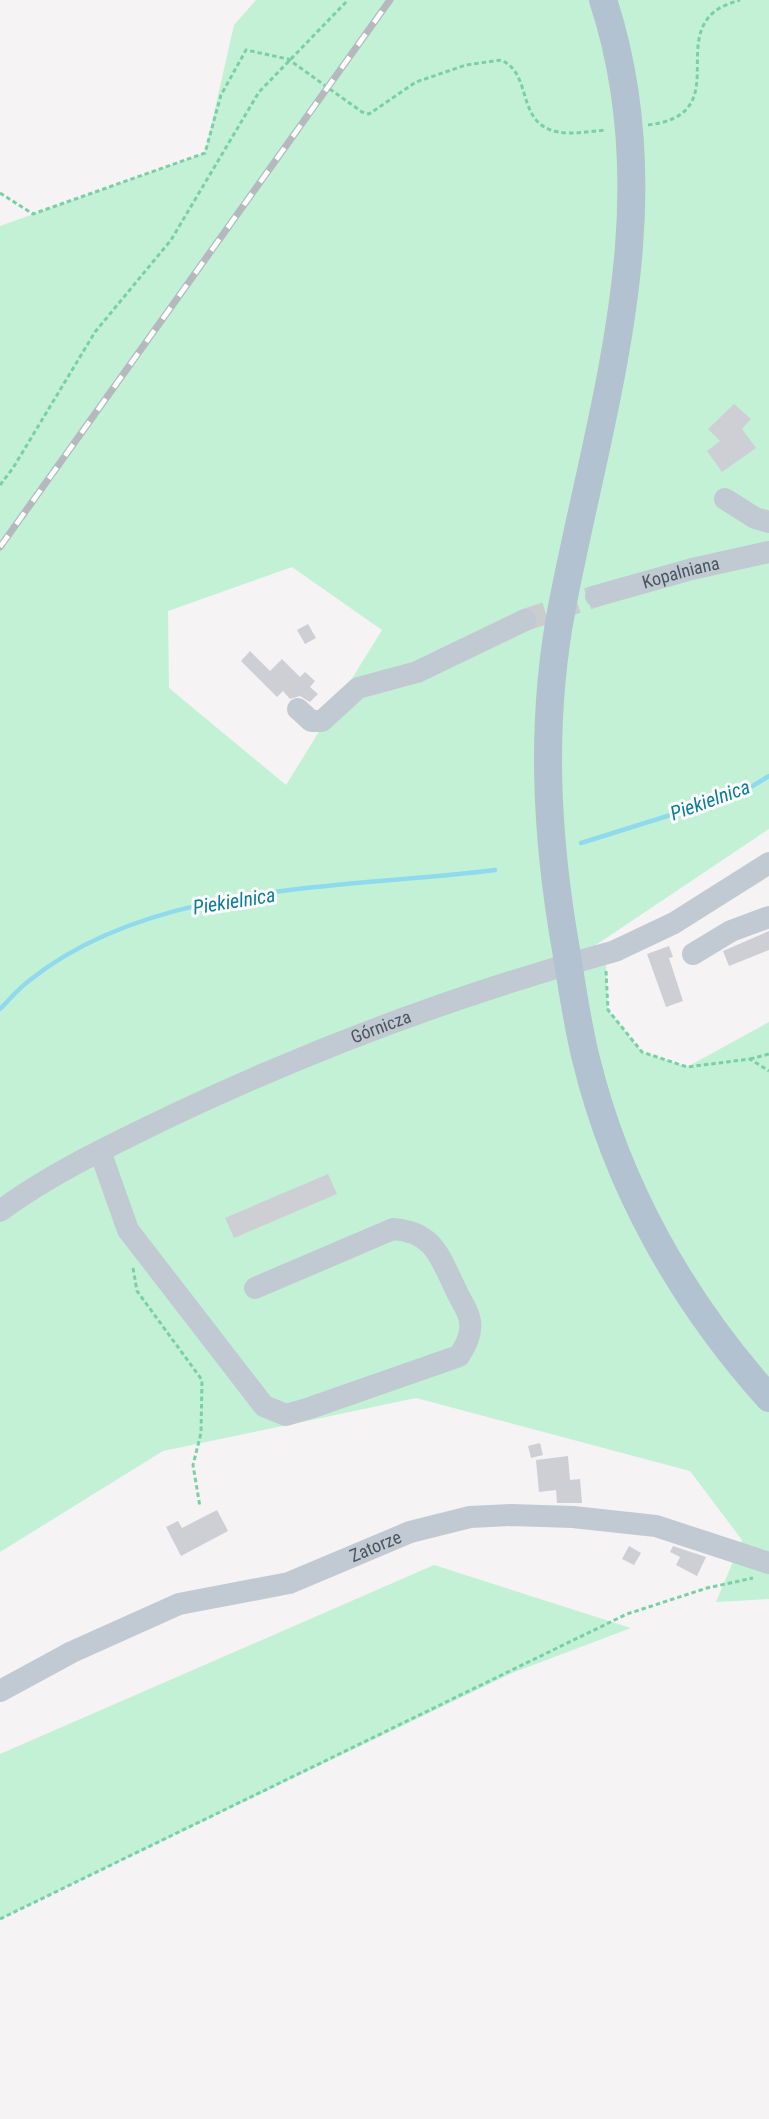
<svg xmlns="http://www.w3.org/2000/svg" width="769" height="2119" font-family="'Roboto Condensed',sans-serif">
<rect width="100%" height="100%" fill="#f5f3f3"/>
<path fill="#c3f1d5" fill-rule="evenodd" d="M256,0H769V829L569,963L606,964L608,1010L642,1052L687,1067L769,1022V1599L716,1602L742,1540L690,1471L416,1398L163,1451L0,1552V226L205,153L234,25ZM292,567L382,630L286,785L169,688L168,611Z
M434,1565L631,1628L512,1673L0,1919V1754Z"/>
<g fill="none" stroke-linecap="round" stroke-linejoin="round">
<path stroke="#90daee" stroke-width="4.5" d="M581,843L741,793L769,776
M0,1009C10,999 19,988 30,980C154,881 345,889 495,870"/>
</g>
<path fill="#cdcfd5" d="M734,404L751,419L742,429L756,448L722,472L707,451L720,441L708,429Z
M308,624L316,638L305,644L297,630Z
M250,651L270,671L282,659L300,677L305,672L315,681L310,687L318,694L310,702L300,696L290,699L283,691L277,697L241,661Z
M769,931V950L729,966L723,951Z
M669,946L673,957L669,958L683,1001L666,1007L647,954Z
M328,1174L337,1194L234,1238L225,1218Z
M540,1443L543,1455L531,1458L528,1446Z
M568,1456L570,1480L580,1479L582,1503H557L556,1490L539,1492L536,1460Z
M217,1510L228,1531L181,1556L166,1527L178,1521L182,1528Z
M629,1546L641,1553L634,1565L622,1559Z
M673,1546L706,1557L697,1576L676,1565L680,1557L670,1552Z"/>
<g fill="none" stroke-linecap="round" stroke-linejoin="round">
<path stroke="#caccce" stroke-width="22" stroke-dasharray="22 11" stroke-linecap="butt" d="M525,620L596,596"/>
<path stroke="#7ad0a6" stroke-width="3" stroke-dasharray="4.5 3" stroke-linecap="butt" d="M648,125C731,115 674,45 714,12C721,6 731,3 740,0
M0,193L33,214L205,153L221,95L246,50L288,59L362,112L369,114L416,82L466,65L501,60C536,75 512,131 568,133C581,133 594,131 606,130
M0,485L13,468L95,332L171,240L259,92L348,0
M606,971L608,1010L642,1052L687,1067L750,1059L769,1071
M750,1059L769,1054
M133,1268L137,1291L202,1380L201,1433L193,1465L200,1507
M0,1919L627,1614L707,1588L753,1578"/>
<g stroke="#c1cad2" stroke-width="22">
<path d="M725,499L755,518L769,522"/>
<path id="s1" d="M596,596L692,569L769,552"/>
<path d="M298,709L311,721H322L358,688L417,672L525,620"/>
<path d="M693,954L731,931L769,917"/>
<path d="M100,1151L128,1230L264,1406L286,1415L310,1408L459,1356C466,1345 472,1334 470,1321C469,1312 461,1301 457,1292C440,1258 435,1232 393,1229L255,1288"/>
<path id="s2" d="M0,1211C53,1172 112,1145 171,1116C314,1048 462,993 615,951L674,923L769,863"/>
<path id="s3" d="M0,1691L72,1652L179,1604L289,1583L410,1532L470,1517L511,1515L573,1517L656,1526L769,1563"/>
</g>
<path stroke="#b3c2d1" stroke-width="28" d="M603,0C671,207 601,404 562,607C540,722 546,836 566,950C572,986 577,1023 586,1059C617,1186 682,1301 769,1398"/>
<defs>
<path id="rail" d="M0,547L390,0"/>
</defs>
<use href="#rail" stroke="#b5b8bd" stroke-width="7"/>
<use href="#rail" stroke="#fff" stroke-width="4.5" stroke-dasharray="14" stroke-linecap="butt"/>
</g>
<g text-anchor="middle" stroke-width="6" stroke-linejoin="round" paint-order="stroke">
<g font-size="18" fill="#4a5661" stroke="#fff">
<text dy="6" stroke="none"><textPath href="#s1" startOffset="88">Kopalniana</textPath></text>
<text dy="6" stroke="none"><textPath href="#s2" startOffset="424">Górnicza</textPath></text>
<text dy="6" stroke="none"><textPath href="#s3" startOffset="405">Zatorze</textPath></text>
</g>
<g font-size="20" font-style="italic" fill="#0c7c9b" stroke="#fff">
<text transform="translate(710 800) rotate(-20)" y="7">Piekielnica</text>
<text transform="translate(234 901) rotate(-9)" y="7">Piekielnica</text>
</g>
</g>
</svg>
